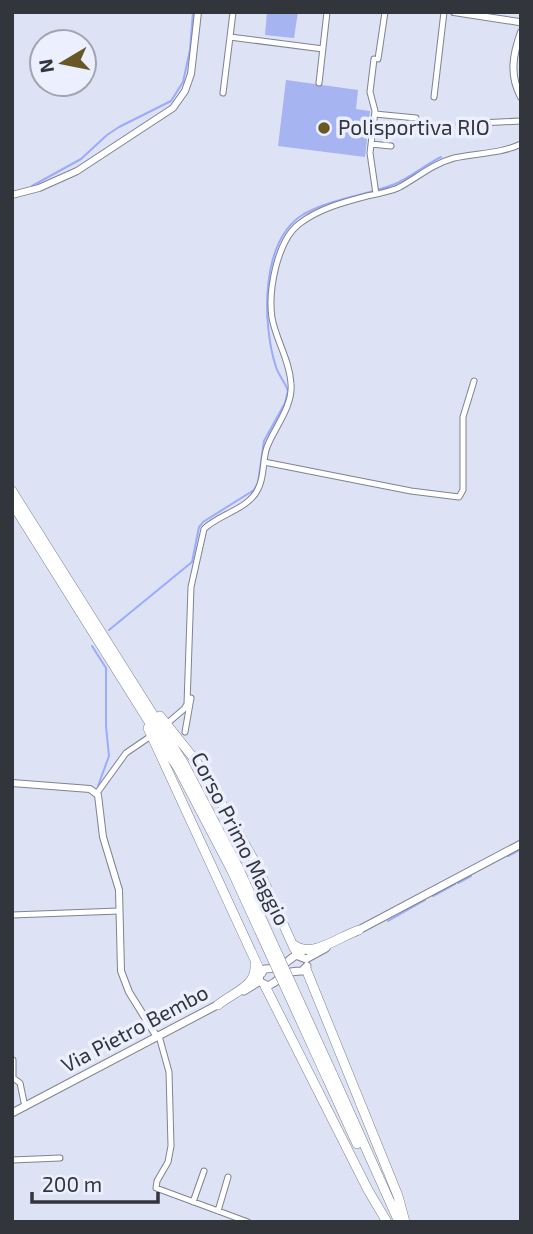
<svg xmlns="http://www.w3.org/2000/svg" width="533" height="1234" font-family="'Exo 2',sans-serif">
<rect width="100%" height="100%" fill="#dde2f4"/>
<path fill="#a6b4f2" d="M267,12H298L294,38L265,35Z
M286,80L358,90L356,109L370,111L365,157L278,146Z"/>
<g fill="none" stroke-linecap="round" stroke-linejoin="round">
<path stroke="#9babfd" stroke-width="2" d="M32,186L81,159L107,135L119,127L171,101L183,82L190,50L193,12
M109,630L192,562L199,527L203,522L254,490L258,483L264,441L285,403L288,391C285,382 279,376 276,367C262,324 260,240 304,214C333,198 365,196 395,184C411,177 425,165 441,157
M92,646L106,668V726L109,756L98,786
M508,856L521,849
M458,883L471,876
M433,896L455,884
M388,921L425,900"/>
<defs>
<path id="minor" d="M230,37L233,12
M374,59L370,92L375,111L370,153L376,194
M378,59L385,12
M319,83L327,12
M223,93L230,37L323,49
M434,97L444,12
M375,114L416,118
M459,124L521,121
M371,144L391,146
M264,462L411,491L459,497L463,490V417L474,381
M170,721L184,709L187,704L191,587L204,529C219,514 249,509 258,489C265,476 262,461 267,447C275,427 293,406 291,384C290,361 276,340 272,318C268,291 277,241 299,224C318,209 344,202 367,196C377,194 388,192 398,188C417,178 432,164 454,158C476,153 500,154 521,144
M185,732L191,698
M97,793L126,753L148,738
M12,915L119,911
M159,1036L169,1072L171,1146L168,1162L157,1181L156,1188L248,1222
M13,1060V1078L20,1083L25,1107
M12,1160L60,1158
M193,1202L204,1171
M218,1211L228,1177"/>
<path id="tertiary" d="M454,12L519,22
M521,32C513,54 509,75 521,97
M12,195L39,188L77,171L173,108L185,91L191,74L198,12
M12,783L90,789L98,795L103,837L119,890L121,971L129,992L157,1037"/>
<path id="secondary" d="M355,932L521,844
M262,983L268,986C286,978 276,972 302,971L307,966
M244,991L260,981L259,976L265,969C283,968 283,964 296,955L306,959L326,948
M12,1113L221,1003"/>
<path id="trunk" d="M12,491L184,764L238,867
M12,503L178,768L232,871
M160,716L196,761L229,816L257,866L294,948L300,955
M148,728L261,973
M294,945C312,959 340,936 359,930
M306,969L398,1196L405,1222
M265,986L368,1190L387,1222
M218,1005C233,992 257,987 255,964
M332,1073L399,1222
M326,1076L357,1144"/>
</defs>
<use href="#minor" stroke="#7f8393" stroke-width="7"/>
<use href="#tertiary" stroke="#7f8393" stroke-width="8"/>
<use href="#secondary" stroke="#7f8393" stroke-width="9"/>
<use href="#trunk" stroke="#7f8393" stroke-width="10"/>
<use href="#minor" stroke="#fff" stroke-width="5"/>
<use href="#tertiary" stroke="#fff" stroke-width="6"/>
<use href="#secondary" stroke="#fff" stroke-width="7"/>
<use href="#trunk" stroke="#fff" stroke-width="9"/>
<defs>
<path id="trunk-bridge" d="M238,867L332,1073
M232,871L326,1076"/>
</defs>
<use href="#trunk-bridge" stroke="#7f8393" stroke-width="10" stroke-linecap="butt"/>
<use href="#trunk-bridge" stroke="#fff" stroke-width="9"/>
</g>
<circle fill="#695826" stroke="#eceffe" stroke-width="2.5" cx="324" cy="128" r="7"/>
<g text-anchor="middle" stroke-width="7" stroke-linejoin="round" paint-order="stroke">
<g font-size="21" fill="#33353c" stroke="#eceffe" text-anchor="start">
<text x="338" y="135">Polisportiva RIO</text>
</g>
<g font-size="21" fill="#33353c" stroke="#eceffe">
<text transform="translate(240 839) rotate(63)" y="7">Corso Primo Maggio</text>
<text transform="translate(135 1029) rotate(-28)" y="7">Via Pietro Bembo</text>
</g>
</g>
<rect width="533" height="1234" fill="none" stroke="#33353c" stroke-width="28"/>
<g transform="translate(63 63) rotate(260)"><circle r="33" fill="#eceffe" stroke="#a2a5b0" stroke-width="2"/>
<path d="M0-5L12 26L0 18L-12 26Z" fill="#695826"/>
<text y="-10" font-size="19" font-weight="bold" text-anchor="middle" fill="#33353c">N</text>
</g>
<path d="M32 1192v10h126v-10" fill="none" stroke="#33353c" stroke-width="3.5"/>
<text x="42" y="1192" font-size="21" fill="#33353c" stroke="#eceffe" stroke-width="5" paint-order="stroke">200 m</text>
</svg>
